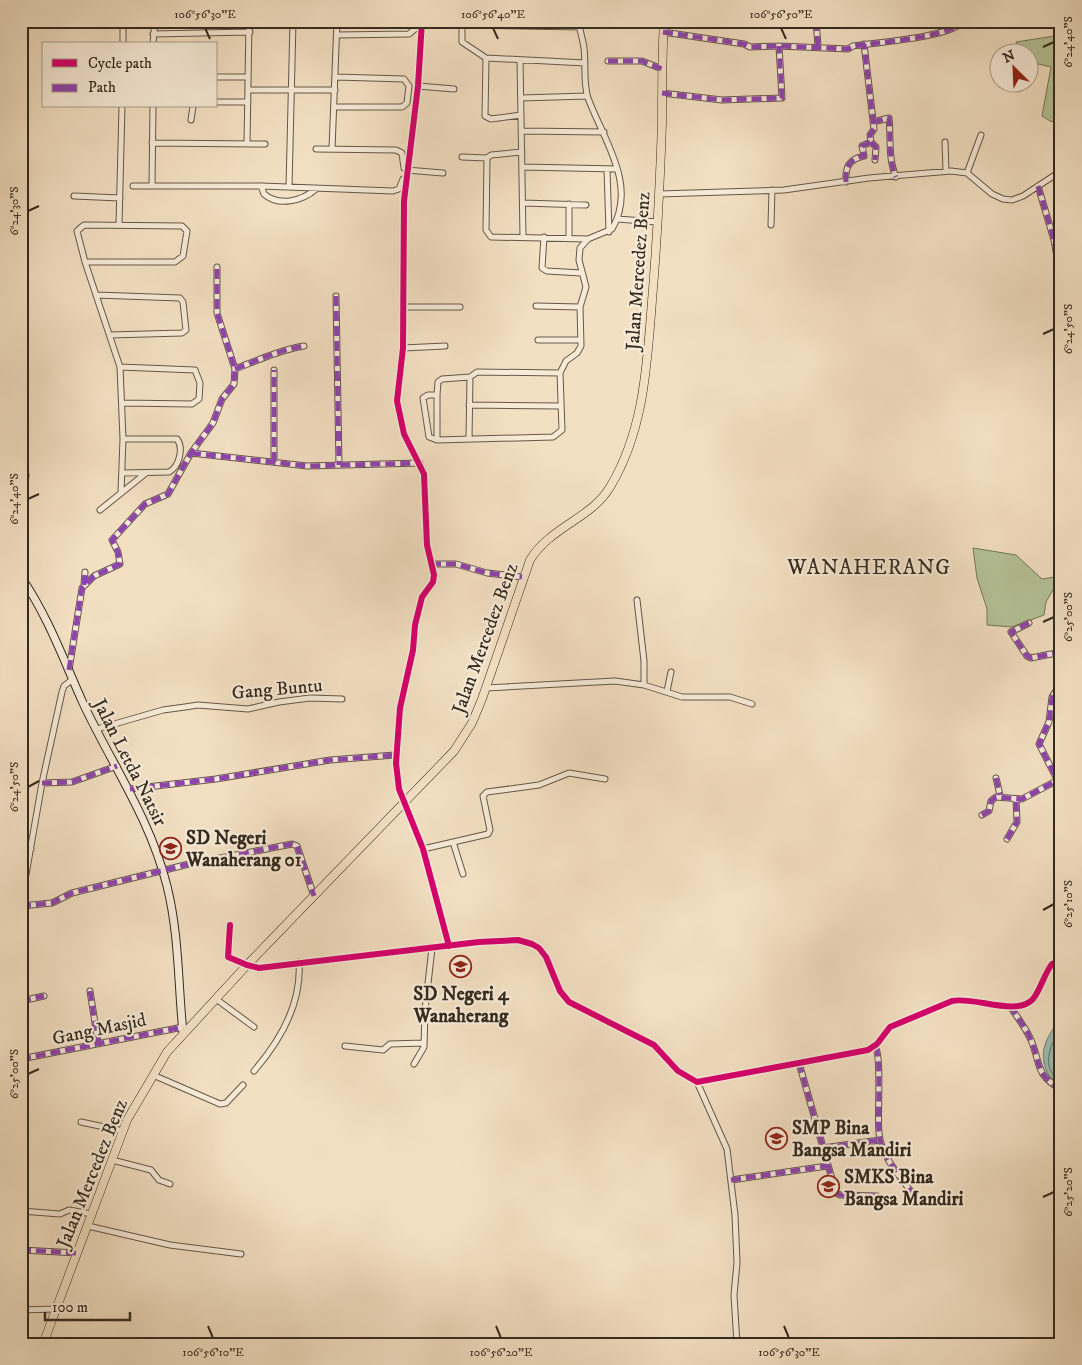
<svg xmlns="http://www.w3.org/2000/svg" width="1082" height="1365" font-family="'IM FELL DW Pica',serif">
<rect width="100%" height="100%" fill="#f3e0c3"/>
<filter id="stains"><feTurbulence type="fractalNoise" baseFrequency=".004" numOctaves="4"/><feColorMatrix values="0 0 0 0 .2 0 0 0 0 .09 0 0 0 0 .02 0 0 0 .5 -.17"/></filter>
<radialGradient id="worn" r=".72"><stop offset=".6" stop-color="#630" stop-opacity="0"/><stop offset="1" stop-color="#630" stop-opacity=".3"/></radialGradient>
<path fill="#b5c398" stroke="#74765c" d="M1061,35V115L1052,122L1042,116L1051,67L1030,62V52H1019L1016,42Z
M973,548L1016,555L1042,579L1061,576L1046,602L1044,615L1012,627L987,625V609L977,578Z"/>
<path fill="#9bbdb3" stroke="#728278" d="M1061,1017V1085C1046,1080 1040,1059 1045,1045C1048,1035 1055,1026 1061,1017Z"/>
<g fill="none" stroke-linecap="round" stroke-linejoin="round">
<path stroke="#687469" stroke-width="1" d="M1061,1027C1052,1040 1038,1071 1061,1080"/>
<defs>
<path id="street" d="M123,21V44
M422,21L418,86L404,201L403,348L397,401L404,434L424,474L427,545L434,575L433,582L422,597L415,625L413,650L400,708L396,763L399,789L423,849L449,946
M462,21V42L486,58L485,116L491,119L521,115
M816,21L818,46
M462,25L579,27
M663,32L744,44L750,47L779,46L848,49L853,46C873,43 954,37 963,21
M153,34L250,32
M337,35L409,34L416,28V21
M153,44L155,21
M486,58L585,63
M520,60L523,237
M608,61H642L662,69
M216,77H248
M418,86L454,89
M248,90H335
M662,93L722,100L782,98L779,46
M521,98L587,96
M216,102H248
M335,107H402L407,103L409,86L404,79L336,77
M191,120L193,106
M873,122L889,118C891,138 888,159 896,177
M521,131L604,132
M871,142L876,147L875,160
M945,142L946,171
M152,143L265,144
M247,144L249,21
M316,149L396,150L402,153L404,168
M332,149L337,21
M522,152L491,155L487,158L486,230L491,237L588,239
M462,157L487,158
M522,167L617,169
M607,169L609,232
M406,170L443,173
M967,173L981,135
M846,182C845,167 849,159 864,156L862,146L871,142L870,135L874,129L864,44
M133,186H261L393,191L399,189L403,179
M152,186L153,106
M261,186L264,194C279,207 302,201 316,189
M1038,186L1054,240L1061,280
M289,187L293,21
M659,194L784,190L869,178L951,171L967,173L992,194L1003,199L1012,200L1023,196L1061,171
M74,196L120,198
M523,203L586,205
M617,219L658,222
M119,224L122,106
M771,225L772,190
M544,237L542,268L547,271L581,273
M569,238V204
M85,262H175L183,256L187,231L182,226L84,225L77,231L85,262L120,367L123,439L121,492
M96,295L180,298L183,302L186,330L182,333L110,335
M336,296L339,465
M536,306L580,307
M403,307H460
M538,340H580
M403,348L445,346
M120,367L195,370L200,383L199,399L192,404L122,403
M235,369C258,360 280,350 304,346
M560,373L477,372L470,377L442,379L438,382L437,395H428L423,398L429,437L437,440L553,437L562,430L560,373L566,361L577,353L581,346L580,307L586,287L579,260L580,248L588,239L612,229C638,185 603,139 588,98C583,83 586,63 584,48C583,39 579,30 579,21
M469,405L560,406
M469,439L470,377
M437,440V395
M191,453L307,466L420,463
M274,462V370
M122,473L169,472C179,467 184,448 177,439H123
M100,510L146,473
M431,564H456L487,573L522,577
M84,585L85,572
M637,600L644,661V685
M1029,623L1011,632L1027,656L1031,658L1061,652
M69,670L82,588L94,576L120,564L118,552L112,540L145,504L168,494L191,453L213,423L222,399L234,384L235,369L217,313V267
M1061,683L1052,697L1049,722L1039,744L1061,787
M486,688L615,681L644,685L682,697H730L752,704
M667,691L671,672
M97,729L163,710L185,707L198,705L248,709L279,702L310,698L342,699
M996,778L1000,795
M42,783L72,782L117,766
M130,789L216,779L330,760L395,755
M982,815L989,811L991,801L996,797L1022,799L1058,780
M1007,839L1017,822L1016,799
M453,842L463,874
M21,849H31
M423,849L488,834L490,830L483,796L487,792L539,785L569,773L605,779
M21,903L42,783L62,692L64,686L73,679
M21,906L52,903L72,893L189,864L292,844L297,846L314,896
M230,925L228,957L247,965L259,968L479,942L518,940L532,944L539,948L546,957L560,991L569,1002L654,1045L678,1071L697,1082L868,1050L877,1044L890,1027L952,1001C974,996 1017,1017 1033,999C1041,989 1044,974 1052,964L1061,960
M90,991L98,1042
M216,999L254,1027
M21,1001L44,996
M1010,1006C1017,1017 1026,1028 1031,1040C1041,1064 1035,1075 1061,1089
M345,1046L383,1050L390,1044L424,1043
M875,1047C882,1054 877,1117 879,1133C881,1156 899,1175 912,1193
M21,1059L183,1027
M799,1063L836,1193L840,1195L877,1196
M414,1064L424,1047L425,1010L432,948
M254,1071C280,1041 302,1004 299,962
M153,1075L220,1104L226,1103L243,1085
M697,1082L727,1149L735,1215L737,1263L734,1295L737,1344
M81,1122L123,1131
M823,1148L880,1140
M112,1160L151,1170L159,1180L170,1184
M731,1180L827,1166
M21,1211L60,1214L69,1210L92,1214
M88,1226L170,1245L241,1254
M21,1250L77,1253
M21,1310L55,1309"/>
<path id="secondary" d="M21,458L25,475L21,499
M21,577C48,616 64,661 83,703C112,765 150,818 167,886C179,934 178,983 183,1033"/>
<path id="primary" d="M43,1344L127,1120L167,1052L247,965L454,751L472,723L482,699L530,560C550,527 592,518 610,487C644,431 647,365 652,301C657,242 660,183 662,123C662,89 662,55 664,21"/>
</defs>
<use href="#street" stroke="#645848" stroke-width="7"/>
<use href="#secondary" stroke="#342a1f" stroke-width="9"/>
<use href="#primary" stroke="#342a1f" stroke-width="9"/>
<use href="#street" stroke="#f7ebd8" stroke-width="5"/>
<use href="#secondary" stroke="#f7ebd8" stroke-width="7"/>
<use href="#primary" stroke="#f3e0c3" stroke-width="8"/>
<path stroke="#8e44ad" stroke-width="5" stroke-dasharray="10 5" stroke-linecap="butt" d="M816,21L818,46
M663,32L744,44L750,47L779,46L848,49L853,46C873,43 954,37 963,21
M608,61H642L662,69
M662,93L722,100L782,98L779,46
M873,122L889,118C891,138 888,159 896,177
M871,142L876,147L875,160
M846,182C845,167 849,159 864,156L862,146L871,142L870,135L874,129L864,44
M1038,186L1054,240L1061,280
M336,296L339,465
M235,369C258,360 280,350 304,346
M191,453L307,466L420,463
M274,462V370
M431,564H456L487,573L522,577
M84,585L85,572
M1029,623L1011,632L1027,656L1031,658L1061,652
M69,670L82,588L94,576L120,564L118,552L112,540L145,504L168,494L191,453L213,423L222,399L234,384L235,369L217,313V267
M1061,683L1052,697L1049,722L1039,744L1061,787
M996,778L1000,795
M42,783L72,782L117,766
M130,789L216,779L330,760L395,755
M982,815L989,811L991,801L996,797L1022,799L1058,780
M1007,839L1017,822L1016,799
M21,906L52,903L72,893L189,864L292,844L297,846L314,896
M90,991L98,1042
M21,1001L44,996
M1010,1006C1017,1017 1026,1028 1031,1040C1041,1064 1035,1075 1061,1089
M875,1047C882,1054 877,1117 879,1133C881,1156 899,1175 912,1193
M21,1059L183,1027
M799,1063L836,1193L840,1195L877,1196
M823,1148L880,1140
M731,1180L827,1166
M21,1250L77,1253"/>
<defs>
<path id="cycleway" d="M422,21L418,86L404,201L403,348L397,401L404,434L424,474L427,545L434,575L433,582L422,597L415,625L413,650L400,708L396,763L399,789L423,849L449,946
M230,925L228,957L247,965L259,968L479,942L518,940L532,944L539,948L546,957L560,991L569,1002L654,1045L678,1071L697,1082L868,1050L877,1044L890,1027L952,1001C974,996 1017,1017 1033,999C1041,989 1044,974 1052,964L1061,960"/>
</defs>
<use href="#cycleway" stroke="#f7ebd8" stroke-width="9"/>
<use href="#cycleway" stroke="#d6006c" stroke-width="6"/>
</g>
<path fill="none" stroke="#342a1f" stroke-width="2" d="M205,28L210,39M493,28L498,39M781,28L786,39M1043,47L1054,42M28,211L39,206M1043,334L1054,329M28,499L39,494M1043,622L1054,617M28,787L39,781M1043,910L1054,904M28,1074L39,1069M1043,1197L1054,1192M208,1326L213,1338M496,1326L501,1338M784,1326L789,1338"/>
<defs>
<symbol id="school-ring" viewBox="-11 -11 22 22"><circle r="9.5" fill="#f7ebd8" stroke="#8f2418" stroke-width="1.5"/><path d="M0-5L7-2L0 1L-7-2ZM-4 1L0 2.5L4 1V4Q0 6-4 4Z" fill="#8f2418"/></symbol>
</defs>
<g fill-rule="evenodd">
<use href="#school-ring" x="158" y="836" width="25" height="25"/>
<use href="#school-ring" x="448" y="954" width="25" height="25"/>
<use href="#school-ring" x="764" y="1126" width="25" height="25"/>
<use href="#school-ring" x="816" y="1174" width="25" height="25"/>
</g>
<g text-anchor="middle" stroke-width="4.5" stroke-linejoin="round" paint-order="stroke">
<g font-size="19" fill="#342a1f" stroke="#f7ebd8">
<text transform="translate(637 271) rotate(-86)" y="7">Jalan Mercedez Benz</text>
<text transform="translate(484 638) rotate(-70)" y="7">Jalan Mercedez Benz</text>
<text transform="translate(277 688) rotate(-5)" y="7">Gang Buntu</text>
<text transform="translate(131 762) rotate(63)" y="7">Jalan Letda Natsir</text>
<text transform="translate(99 1028) rotate(-12)" y="7">Gang Masjid</text>
<text transform="translate(91 1173) rotate(-68)" y="7">Jalan Mercedez Benz</text>
</g>
<g font-size="19" font-weight="bold" fill="#342a1f" stroke="#f7ebd8" text-anchor="start">
<text x="186" y="844">SD Negeri<tspan x="186" dy="22">Wanaherang 01</tspan></text>
<text x="461" y="1000" text-anchor="middle">SD Negeri 4<tspan x="461" dy="22">Wanaherang</tspan></text>
<text x="792" y="1134">SMP Bina<tspan x="792" dy="22">Bangsa Mandiri</tspan></text>
<text x="844" y="1183">SMKS Bina<tspan x="844" dy="22">Bangsa Mandiri</tspan></text>
</g>
<g font-size="21" letter-spacing="1" fill="#342a1f" stroke="#f7ebd8">
<text x="869" y="574">WANAHERANG</text>
</g>
</g>
<rect width="1082" height="1365" fill="none" stroke="#f3e0c3" stroke-width="55"/>
<rect x="42" y="42" width="175" height="65" fill="#f7ebd8" stroke="#a99e8e"/>
<rect x="52" y="59" width="25" height="8" fill="#d6006c" stroke="#a99e8e"/>
<text x="88" y="68" font-size="15" fill="#342a1f">Cycle path</text>
<rect x="52" y="84" width="25" height="8" fill="#8e44ad" stroke="#a99e8e"/>
<text x="88" y="92" font-size="15" fill="#342a1f">Path</text>
<g transform="translate(1014 68) rotate(336)"><circle r="24" fill="#f7ebd8" stroke="#a99e8e"/>
<path d="M0-4L9 19L0 12L-9 19Z" fill="#8f2418"/>
<text y="-8" font-size="14" font-weight="bold" text-anchor="middle" fill="#342a1f">N</text>
</g>
<path d="M45 1312v8h85v-8" fill="none" stroke="#342a1f" stroke-width="2.5"/>
<text x="52" y="1312" font-size="15" fill="#342a1f" stroke="#f7ebd8" stroke-width="4" paint-order="stroke">100 m</text>
<rect x="28" y="28" width="1026" height="1310" fill="none" stroke="#342a1f" stroke-width="2"/>
<g font-size="12" text-anchor="middle" fill="#342a1f">
<text x="205" y="18">106°56'30"E</text>
<text x="493" y="18">106°56'40"E</text>
<text x="781" y="18">106°56'50"E</text>
<text transform="translate(1068 42) rotate(-90)" y="4">6°24'40"S</text>
<text transform="translate(14 211) rotate(-90)" y="4">6°24'30"S</text>
<text transform="translate(1068 329) rotate(-90)" y="4">6°24'50"S</text>
<text transform="translate(14 499) rotate(-90)" y="4">6°24'40"S</text>
<text transform="translate(1068 617) rotate(-90)" y="4">6°25'00"S</text>
<text transform="translate(14 787) rotate(-90)" y="4">6°24'50"S</text>
<text transform="translate(1068 904) rotate(-90)" y="4">6°25'10"S</text>
<text transform="translate(14 1074) rotate(-90)" y="4">6°25'00"S</text>
<text transform="translate(1068 1192) rotate(-90)" y="4">6°25'20"S</text>
<text x="213" y="1356">106°56'10"E</text>
<text x="501" y="1356">106°56'20"E</text>
<text x="789" y="1356">106°56'30"E</text>
</g>
<rect width="100%" height="100%" filter="url(#stains)"/>
<rect width="100%" height="100%" fill="url(#worn)"/>
</svg>
